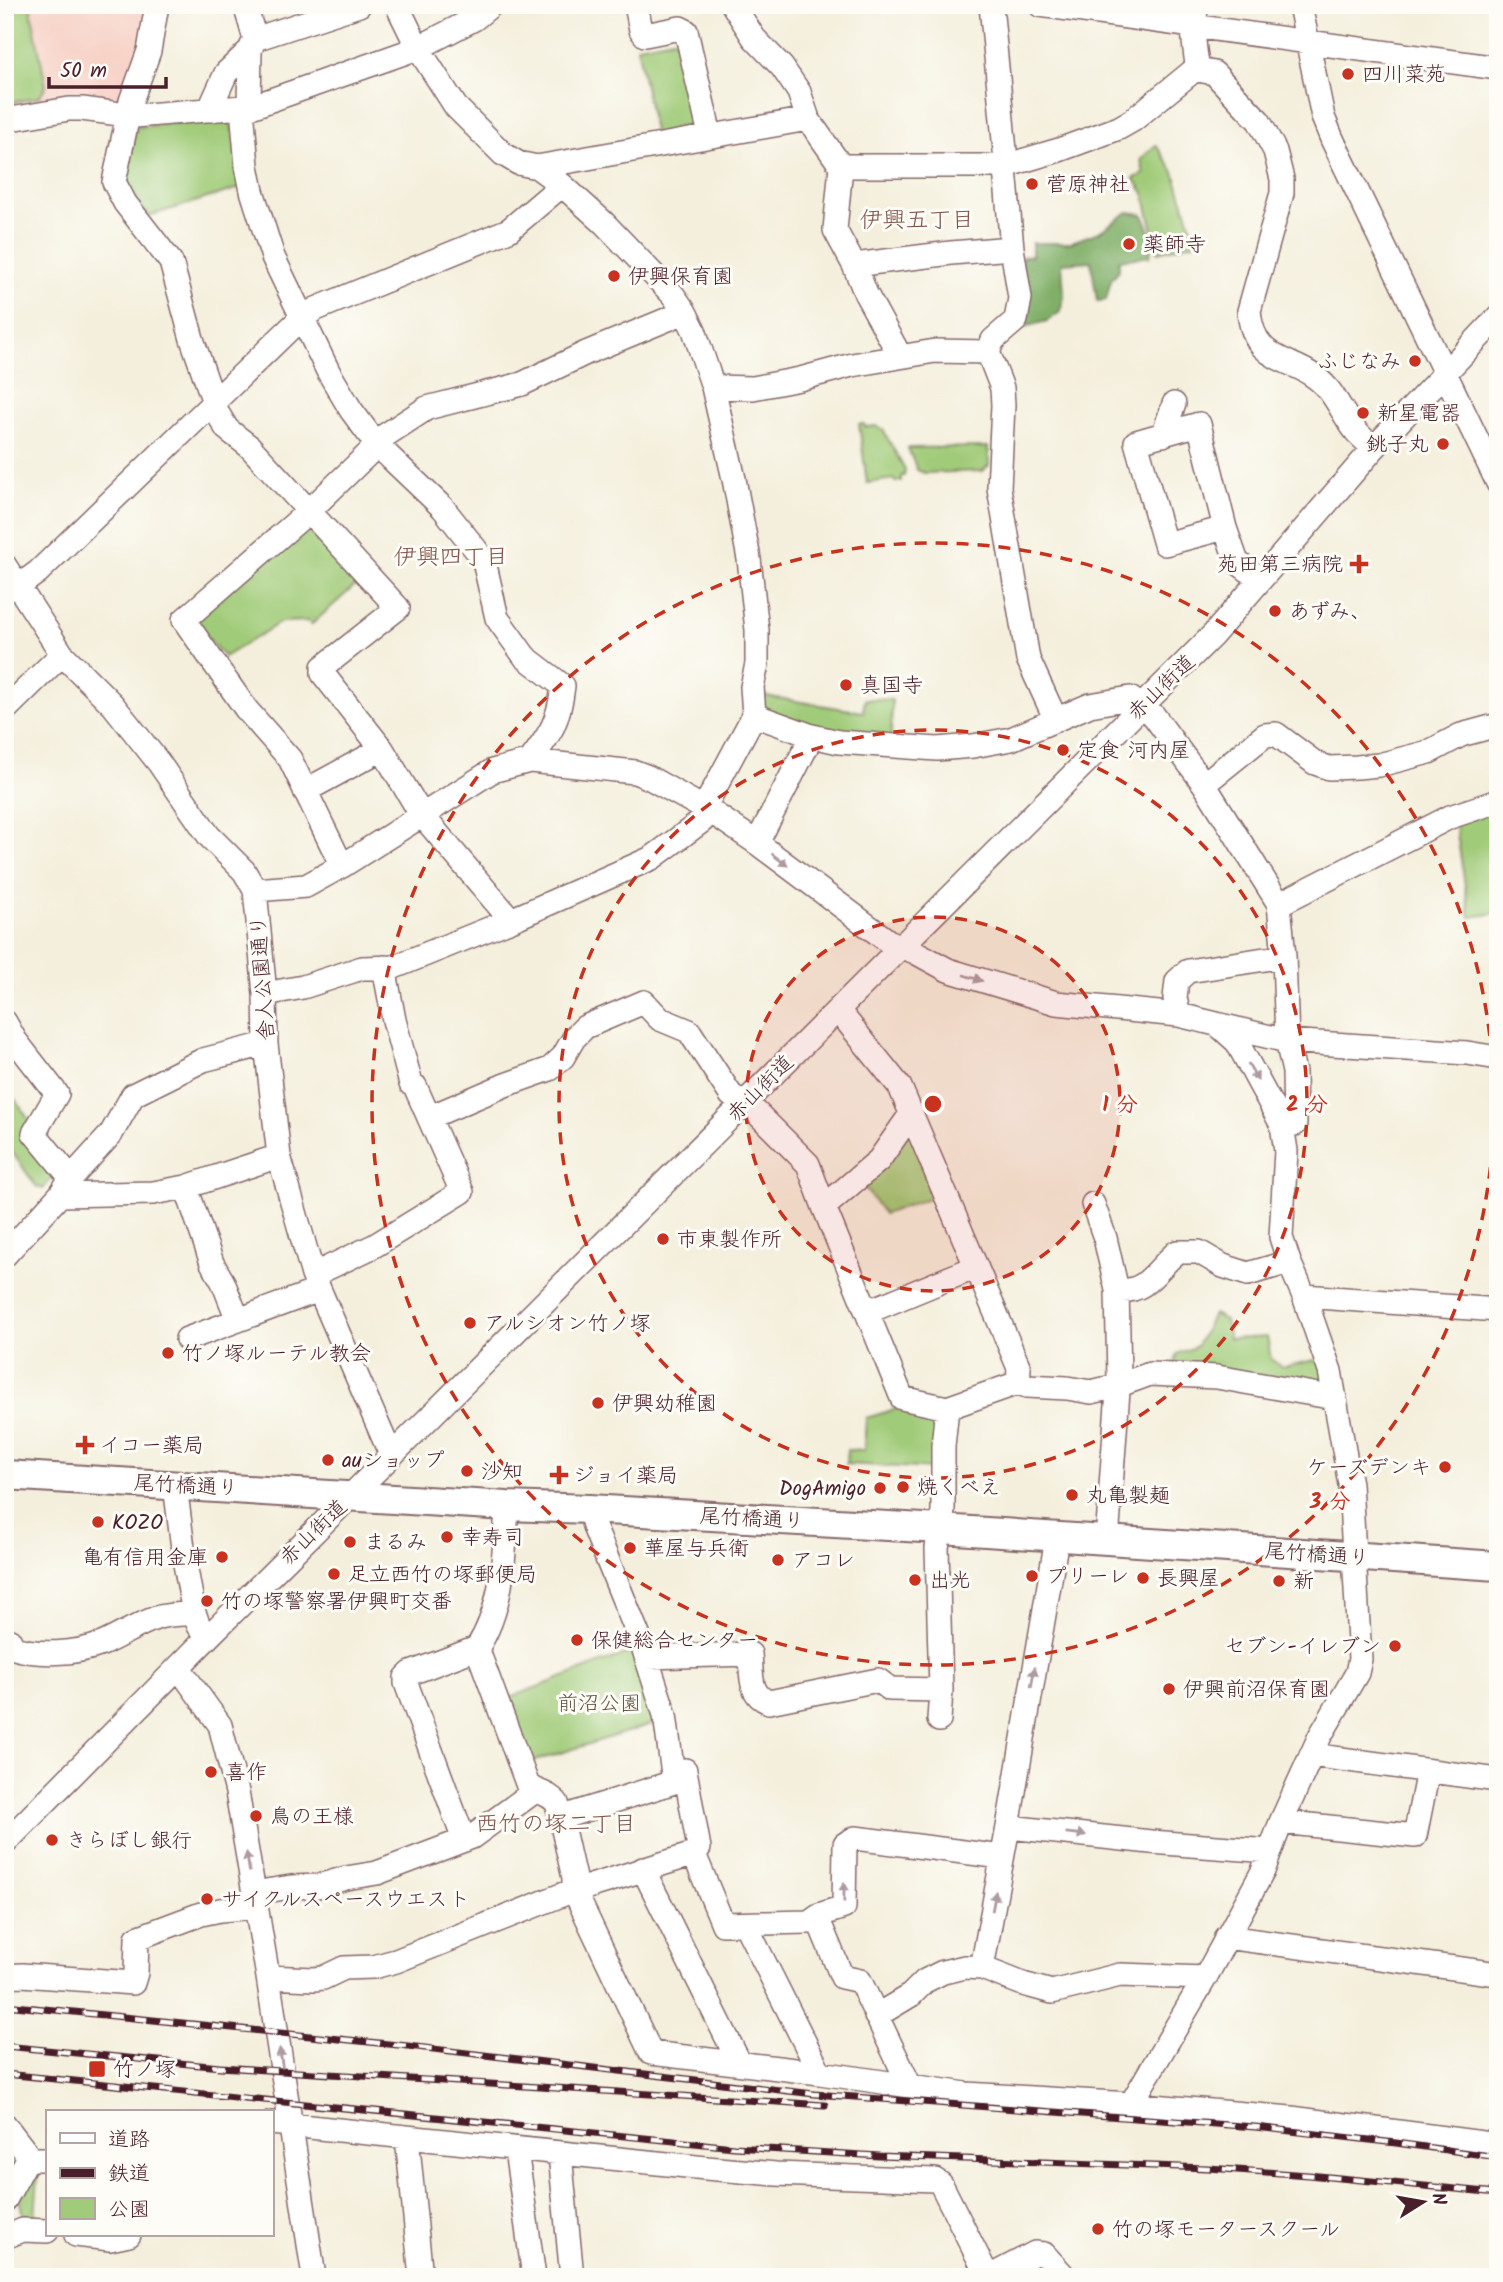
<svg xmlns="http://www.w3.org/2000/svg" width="1503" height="2282" font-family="Kalam,'Klee One',sans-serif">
<rect width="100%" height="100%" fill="#fdfcf7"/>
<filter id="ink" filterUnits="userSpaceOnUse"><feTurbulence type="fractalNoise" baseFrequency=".0143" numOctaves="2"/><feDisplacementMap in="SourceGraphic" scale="14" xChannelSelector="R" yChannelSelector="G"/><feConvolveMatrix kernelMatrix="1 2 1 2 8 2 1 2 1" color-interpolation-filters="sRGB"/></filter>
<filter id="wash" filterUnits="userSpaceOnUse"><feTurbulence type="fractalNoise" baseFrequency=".00686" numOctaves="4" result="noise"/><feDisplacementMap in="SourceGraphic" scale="28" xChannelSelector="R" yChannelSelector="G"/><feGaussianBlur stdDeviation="1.57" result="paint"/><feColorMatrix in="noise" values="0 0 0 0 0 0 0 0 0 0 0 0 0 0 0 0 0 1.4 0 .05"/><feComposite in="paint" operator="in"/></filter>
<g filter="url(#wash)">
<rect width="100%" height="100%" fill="#f4efdc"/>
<path fill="#f7d1c6" d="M5,5H150L143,49L121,101L117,103L81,97L5,111Z"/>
<path fill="#a0cb78" stroke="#757552" stroke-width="2" d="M5,5H30L46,86L39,97L5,104Z
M673,39L680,42L697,122L691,129L655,136L637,46Z
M224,118L231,123L243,187L149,216C117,176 125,173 137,127Z
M1156,145L1174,172L1196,242L1158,252L1144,193L1134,178L1144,174L1141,159Z
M859,424H864L865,427L876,426L883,430L905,470L904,476H901V481L895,482L894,479L867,483Z
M988,447L989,465L983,471L924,473L917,470L908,448Z
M301,528L308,529L359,582L311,625L309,621L281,622L224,657L197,625L198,616Z
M758,695L863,712L865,699L892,700L891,738L842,735L762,712Z
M1498,807V913L1470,917L1455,821Z
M5,1085C21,1108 52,1149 54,1176L43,1189L36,1186L5,1142Z
M911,1125L940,1194L884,1214L861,1183Z
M1213,1314L1225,1320L1229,1339L1267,1337L1271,1359L1282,1367L1320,1359L1328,1384L1320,1388L1174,1368L1177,1354L1197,1346Z
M906,1406L938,1415L936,1469L846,1464L847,1450H864L866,1418Z
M636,1650L658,1722L529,1763L505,1699Z
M33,2178H38L35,2217L23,2215L19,2199Z"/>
<path fill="#80af68" stroke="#65674a" stroke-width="2" d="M1128,212L1142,214C1150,226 1153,242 1150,256L1119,260V270L1111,280L1106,300L1097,301L1091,261L1062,263L1064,295L1060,312L1047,321L1024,327L1022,257L1032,256V243H1069L1099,232Z"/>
</g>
<g filter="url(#ink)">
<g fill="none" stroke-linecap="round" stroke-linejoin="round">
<defs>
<path id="minor" d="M157,5L149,51L131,101L114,182L125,203L171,262L192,339L218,414L227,429L250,447L398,608L323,667V674L382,749L421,814L511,920
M245,5L255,39L250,50L249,107
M636,5L641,30L645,35L680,28L686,31L710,135
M733,5L754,38L782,67L799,92L808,119L841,166L835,230L854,265L866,294L900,356
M991,5L1006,161L1005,169L1012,248L1020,298L1016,320L993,340L988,352L1002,388L1003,405L999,488L1028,659L1056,720
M1040,5L1498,68
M1197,5C1191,30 1194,45 1198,70
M1300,5L1323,117L1332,139L1498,483
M255,39L359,5
M242,108L247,166L252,191L273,257L328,371L351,410L377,445L443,508L477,551L484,561L497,618L525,657L563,686C559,721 551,733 530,761
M212,110V104L226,73L250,50
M5,120L69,109H82L135,116L254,106L418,48L474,19L491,5
M841,166H1005L1059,150L1119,128L1133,120L1193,71L1198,70L1214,73L1259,121L1275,151L1282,179V193L1249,311C1254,369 1299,354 1328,389C1338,401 1345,417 1355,430C1360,437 1368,442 1374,448
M537,167L808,119
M854,265L951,253L1012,248
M713,387L753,388L800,379L852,365L935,351L988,352
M1163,435L1174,404
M1225,528L1165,544L1136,442L1199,424L1225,528L1237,562L1260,579
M5,566L62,654L113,705L159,763L209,836L244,871L255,890L265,994L266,1044L279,1156L313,1275L391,1455
M19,586L38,572L302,317L316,309L509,230L562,185
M5,710L62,654
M754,715L812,736L839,742L937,749L973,746L1011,739L1090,705L1130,698L1154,716L1204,784L1279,904L1284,956L1287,1041L1294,1072L1295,1124L1282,1125L1286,1151L1281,1237L1289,1262L1304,1296L1330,1371L1350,1484L1360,1659L1357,1673L1320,1736L1281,1822L1263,1871L1205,1978L1131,2104
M1204,784L1265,735L1276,734L1315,763L1329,768L1357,767L1379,765L1429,752L1461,735L1498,725
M305,791L382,749
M757,843L812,736
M342,866L290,759L246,709L184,620L309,511L369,453L381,438L427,408L522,384L586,353L685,312
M255,890L306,886L342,866L492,771L530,761L635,772L648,777L716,815L757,843L888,941L915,952L948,970L1056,1003L1179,1015L1287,1041L1467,1053L1498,1058
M1279,904L1450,817L1498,801
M265,994L303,987L362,968L394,967L511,920L652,858L702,821L703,810L754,715L752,687L757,664V630L749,559L734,479L713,387L694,330L685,312L673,295L604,223L562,185L537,167L518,163L503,154L456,107L418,48L397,5
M838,1010L900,1087L1019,1368L1018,1383
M1179,1015L1175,998L1177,981L1188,971L1284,956
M5,1022L15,1040L57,1094L34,1133L71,1178
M1217,1024L1237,1042L1282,1125
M911,1114L879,1160L824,1207L902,1398L947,1408L1018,1383L1027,1386L1067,1388L1091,1392L1117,1386L1150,1374L1217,1377L1335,1398
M430,1117L505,1085L550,1069L563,1057L574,1038L585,1027L644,1002L660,1019L689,1031L731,1095L756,1112L808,1164L824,1207
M186,1187L212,1263L223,1282L238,1320
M60,1195L153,1193L186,1187L279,1156
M1093,1204L1105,1238L1117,1290L1119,1377L1107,1541
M5,1255L60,1195L71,1178L111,1134L133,1095L203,1060L266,1044
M313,1275L374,1246L462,1192L415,1086L411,1084L394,1020L384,967
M1117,1290C1147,1294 1157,1268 1177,1252H1199L1223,1266L1248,1274L1289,1262
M1304,1296L1498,1310
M867,1312L976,1267
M187,1339L319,1290
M175,1485L185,1564L194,1613L199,1626
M507,1506C504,1554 504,1607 477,1648L528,1786C539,1793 549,1793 557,1803L574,1878V1890L651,2053L820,2073L966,2094L1131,2104L1291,2118L1498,2145
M5,1642L10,1641L11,1647C37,1656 76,1654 102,1644C120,1636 137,1625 156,1618C167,1614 181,1615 194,1613
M647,1657L750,1654C752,1672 748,1695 769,1702L878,1680L890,1689L941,1690
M179,1668L220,1725L237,1792L268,1977L314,2277
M939,1720L941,1690L937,1548L943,1511V1446L947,1408
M1311,1755L1498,1780
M560,1818L674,1782L665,1715L643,1647L595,1529L589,1509
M1281,1822L1415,1836L1428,1771
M1008,1827L1151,1842L1270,1851
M464,1840L406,1683V1678L411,1673L477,1648
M5,1843L209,1636L407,1440L1213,635L1374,448L1498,317
M694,1854L723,1924L809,1922L819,1915L844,1907L845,1844L855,1838L1002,1857
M643,1869L739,2062
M253,1893L291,1887L318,1886L346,1878L377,1873L472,1837L535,1791
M817,1917L842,1977L860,1981L910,2086
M745,1924L820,2073
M1226,1937L1498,1974
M982,1968L1008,1827L1057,1538
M5,1976L22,1975L133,1983L136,1973L137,1938L201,1914L220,1910L255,1907
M268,1977L314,1979L323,1978L344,1968L373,1967L396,1961L574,1890L588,1887L694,1854L699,1848L685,1770L674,1773
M876,2016L911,1995L925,1981L943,1972L965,1967L982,1968L1023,1984L1052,1992L1120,1975L1205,1978
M271,2123L706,2168L776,2174L935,2180L941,2184L988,2277
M5,2125L31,2159
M407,2137L421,2277
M516,2150L534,2277
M560,2154L572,2277
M5,2200L25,2164L31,2159H47
M76,2235L110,2239L129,2235
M5,2237L23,2230L47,2231
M989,2277L1035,2253L1044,2254L1065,2277"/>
<path id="major" d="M5,1475L507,1506L589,1509L941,1529L1498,1566"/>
</defs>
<use href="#minor" stroke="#866869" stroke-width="26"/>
<use href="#major" stroke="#866869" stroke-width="32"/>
<use href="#minor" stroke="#fff" stroke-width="23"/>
<use href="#major" stroke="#fff" stroke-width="28"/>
<defs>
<path id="rail" d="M5,2005L408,2046L814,2094L1255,2127L1396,2143L1498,2157
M5,2046L220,2067L825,2105
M5,2074L734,2147L879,2156L1208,2168L1308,2175L1498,2193"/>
</defs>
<use href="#rail" stroke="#4a1f2b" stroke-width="7"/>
<use href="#rail" stroke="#fdfcf7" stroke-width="4.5" stroke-dasharray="13" stroke-linecap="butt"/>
</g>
<defs><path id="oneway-solid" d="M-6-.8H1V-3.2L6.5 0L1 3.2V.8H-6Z" transform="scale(1.75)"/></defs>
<g fill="#ae9aa0">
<use href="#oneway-solid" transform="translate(780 860) rotate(37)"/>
<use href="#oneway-solid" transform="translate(973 978) rotate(18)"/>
<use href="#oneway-solid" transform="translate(1253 1072) rotate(61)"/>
<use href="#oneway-solid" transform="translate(1033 1677) rotate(-80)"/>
<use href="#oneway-solid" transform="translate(1076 1834) rotate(6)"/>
<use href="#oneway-solid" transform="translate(248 1862) rotate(-99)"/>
<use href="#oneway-solid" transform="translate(844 1892) rotate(-89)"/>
<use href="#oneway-solid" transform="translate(994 1901) rotate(-80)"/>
<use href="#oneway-solid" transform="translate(281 2058) rotate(-99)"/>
</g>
</g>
<circle cx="933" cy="1104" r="187" fill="#c8321e" fill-opacity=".12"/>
<g fill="none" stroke="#c8321e" stroke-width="3.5" stroke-dasharray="12 9">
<circle cx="933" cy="1104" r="187"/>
<circle cx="933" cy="1104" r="374"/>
<circle cx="933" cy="1104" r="561"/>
</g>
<g fill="#c8321e" stroke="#fdfcf7" stroke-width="2.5">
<circle cx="1348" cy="74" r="7"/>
<circle cx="1032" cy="184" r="7"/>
<circle cx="1129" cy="244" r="7"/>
<circle cx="614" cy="276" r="7"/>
<circle cx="1415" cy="361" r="7"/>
<circle cx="1363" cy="413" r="7"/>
<circle cx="1443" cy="444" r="7"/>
<path d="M1355.5 553.5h7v7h7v7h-7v7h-7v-7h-7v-7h7z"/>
<circle cx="1275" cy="611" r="7"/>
<circle cx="846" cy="685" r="7"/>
<circle cx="1063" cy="750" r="7"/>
<circle cx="663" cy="1239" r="7"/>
<circle cx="470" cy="1323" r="7"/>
<circle cx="168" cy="1353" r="7"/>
<circle cx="598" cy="1403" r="7"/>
<path d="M81.5 1434.5h7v7h7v7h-7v7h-7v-7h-7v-7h7z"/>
<circle cx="328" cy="1460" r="7"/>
<circle cx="1445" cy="1467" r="7"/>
<circle cx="467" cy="1471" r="7"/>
<path d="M555.5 1464.5h7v7h7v7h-7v7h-7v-7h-7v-7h7z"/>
<circle cx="903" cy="1487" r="7"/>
<circle cx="880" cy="1488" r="7"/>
<circle cx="1072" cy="1495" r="7"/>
<circle cx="98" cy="1522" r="7"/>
<circle cx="447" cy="1537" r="7"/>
<circle cx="350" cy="1542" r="7"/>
<circle cx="630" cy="1548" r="7"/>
<circle cx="222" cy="1557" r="7"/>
<circle cx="778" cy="1560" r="7"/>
<circle cx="334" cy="1574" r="7"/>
<circle cx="1032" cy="1576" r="7"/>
<circle cx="1143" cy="1578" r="7"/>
<circle cx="915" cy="1580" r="7"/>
<circle cx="1279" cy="1581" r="7"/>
<circle cx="207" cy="1601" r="7"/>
<circle cx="577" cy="1640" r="7"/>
<circle cx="1395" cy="1646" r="7"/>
<circle cx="1169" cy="1689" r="7"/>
<circle cx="211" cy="1772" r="7"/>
<circle cx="256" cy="1816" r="7"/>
<circle cx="52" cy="1840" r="7"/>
<circle cx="207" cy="1899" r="7"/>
<rect x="88" y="2060" width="18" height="18" rx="3.5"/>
<circle cx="1098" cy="2229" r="7"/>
</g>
<g text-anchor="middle" stroke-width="6" stroke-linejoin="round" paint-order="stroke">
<g font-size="21" fill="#4a1f2b" stroke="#fdfcf7" text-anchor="start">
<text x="1362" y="81">四川菜苑</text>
<text x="1046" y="191">菅原神社</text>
<text x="1143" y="251">薬師寺</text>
<text x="628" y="283">伊興保育園</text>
<text x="1401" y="368" text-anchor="end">ふじなみ</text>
<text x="1377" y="420">新星電器</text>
<text x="1429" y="451" text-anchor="end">銚子丸</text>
<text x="1343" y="571" text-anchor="end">苑田第三病院</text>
<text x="1289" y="618">あずみ、</text>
<text x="860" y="692">真国寺</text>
<text x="1077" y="757">定食 河内屋</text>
<text x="677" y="1246">市東製作所</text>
<text x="484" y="1330">アルシオン竹ノ塚</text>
<text x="182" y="1360">竹ノ塚ルーテル教会</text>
<text x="612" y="1410">伊興幼稚園</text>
<text x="99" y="1452">イコー薬局</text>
<text x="342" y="1467">auショップ</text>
<text x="1431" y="1474" text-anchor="end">ケーズデンキ</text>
<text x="481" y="1478">沙知</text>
<text x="573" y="1482">ジョイ薬局</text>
<text x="917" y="1494">焼くべえ</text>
<text x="866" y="1495" text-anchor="end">DogAmigo</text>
<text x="1086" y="1502">丸亀製麺</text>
<text x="112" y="1529">KOZO</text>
<text x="461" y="1544">幸寿司</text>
<text x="364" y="1549">まるみ</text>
<text x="644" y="1555">華屋与兵衛</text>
<text x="208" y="1564" text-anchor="end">亀有信用金庫</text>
<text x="792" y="1567">アコレ</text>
<text x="348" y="1581">足立西竹の塚郵便局</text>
<text x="1046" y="1583">プリーレ</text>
<text x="1157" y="1585">長興屋</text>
<text x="929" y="1587">出光</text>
<text x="1293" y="1588">新</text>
<text x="221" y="1608">竹の塚警察署伊興町交番</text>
<text x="591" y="1647">保健総合センター</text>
<text x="1381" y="1653" text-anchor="end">セブン-イレブン</text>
<text x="1183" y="1696">伊興前沼保育園</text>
<text x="225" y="1779">喜作</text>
<text x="270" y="1823">鳥の王様</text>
<text x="66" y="1847">きらぼし銀行</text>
<text x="221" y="1906">サイクルスペースウエスト</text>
<text x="113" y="2076">竹ノ塚</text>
<text x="1112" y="2236">竹の塚モータースクール</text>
</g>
<g font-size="21" fill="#4a1f2b" stroke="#fdfcf7">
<text transform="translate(1161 687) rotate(-44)" y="7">赤山街道</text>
<text transform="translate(262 978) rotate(-94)" y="7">舎人公園通り</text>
<text transform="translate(760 1088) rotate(-45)" y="7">赤山街道</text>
<text transform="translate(186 1485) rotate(3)" y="7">尾竹橋通り</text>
<text transform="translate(752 1518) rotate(3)" y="7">尾竹橋通り</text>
<text transform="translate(313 1532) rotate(-44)" y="7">赤山街道</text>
<text transform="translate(1317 1554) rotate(4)" y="7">尾竹橋通り</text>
</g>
<g font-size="21" fill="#645342" stroke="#fdfcf7">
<text x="599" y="1710">前沼公園</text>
</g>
<g font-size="23" fill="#7f544a" stroke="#fdfcf7">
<text x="917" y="227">伊興五丁目</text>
<text x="451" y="564">伊興四丁目</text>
<text x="556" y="1831">西竹の塚二丁目</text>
</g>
</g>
<circle cx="933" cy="1104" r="10" fill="#c8321e" stroke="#fdfcf7" stroke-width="3.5"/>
<g font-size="21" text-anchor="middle" font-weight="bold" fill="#c8321e" stroke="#fdfcf7" stroke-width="6" stroke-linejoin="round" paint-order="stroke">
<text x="1120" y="1111">1 分</text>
<text x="1307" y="1111">2 分</text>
<text x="1330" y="1508">3 分</text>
</g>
<rect width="1503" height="2282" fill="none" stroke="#fdfcf7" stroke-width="28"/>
<rect x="46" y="2110" width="228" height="126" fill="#fdfcf7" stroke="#b5a4a5" stroke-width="2"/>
<rect x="60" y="2133" width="35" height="10" fill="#ffffff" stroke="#b5a4a5" stroke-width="2"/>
<text x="108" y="2146" font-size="21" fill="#4a1f2b">道路</text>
<rect x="60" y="2168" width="35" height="10" fill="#4a1f2b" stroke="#b5a4a5" stroke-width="2"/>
<text x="108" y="2180" font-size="21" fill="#4a1f2b">鉄道</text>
<rect x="60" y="2198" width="35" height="21" fill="#a0cb78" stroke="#b5a4a5" stroke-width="2"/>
<text x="108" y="2216" font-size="21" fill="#4a1f2b">公園</text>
<g transform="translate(1423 2202) rotate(79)" stroke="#fdfcf7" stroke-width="5" paint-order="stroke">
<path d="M0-5L12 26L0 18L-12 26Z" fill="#4a1f2b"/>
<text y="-10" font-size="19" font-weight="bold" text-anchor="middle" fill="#4a1f2b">N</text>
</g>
<path d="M49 77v10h117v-10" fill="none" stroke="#4a1f2b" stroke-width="3.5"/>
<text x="60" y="77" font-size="21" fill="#4a1f2b" stroke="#fdfcf7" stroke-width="5" paint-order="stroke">50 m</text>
</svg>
